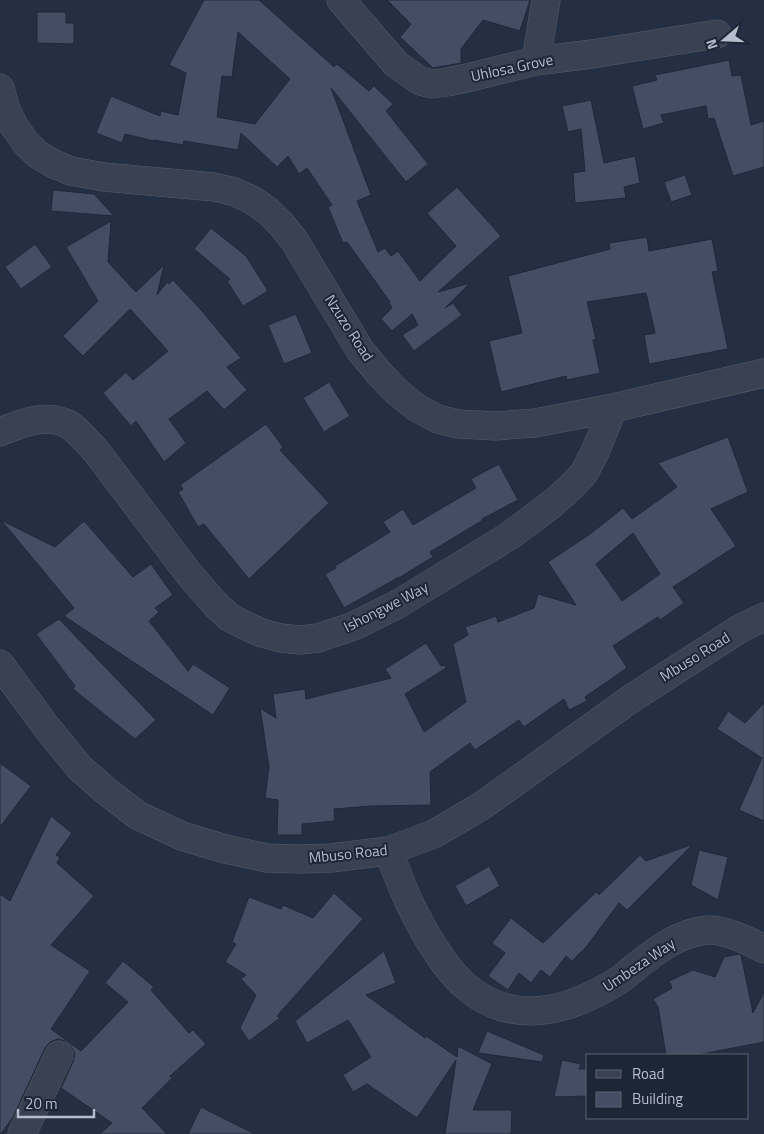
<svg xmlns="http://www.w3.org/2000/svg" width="764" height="1134" font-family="'Titillium Web',sans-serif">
<rect width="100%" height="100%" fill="#242f43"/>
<path fill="#434e65" stroke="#1f2839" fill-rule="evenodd" d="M204,0H259L334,67L337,64L369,91L374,86L393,104L386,111L428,164L406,182L331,88L371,195L357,201L378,252L385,248L391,256L398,251L420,281L456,246L427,213L457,187L501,236L438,292L470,283L445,308L453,303L462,315L414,351L402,335L418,325L412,314L392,331L381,319L392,308L389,303L390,302L347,242L343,243L328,207L332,205L307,168L299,174L288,156L277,167L241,133L238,150L184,141L183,145L154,140V141L125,134L122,143L96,133L111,96L160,116L161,111L178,115L186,73L169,65ZM238,32L290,79L255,124L217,117L222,76L232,77Z
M387,0H530L520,31L483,20L461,49V63L433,68L400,37L411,24Z
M37,12H66V23H74V44L37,43Z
M729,60L732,76L741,75L751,125L764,121V167L733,176L714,118L708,119L706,106L661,115L664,123L643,129L632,86L657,80L655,75Z
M591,100L604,163L635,156L640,183L624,187L626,198L575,203L573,173L585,171L581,129L568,132L562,106Z
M685,175L692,195L671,202L664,182Z
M53,190L94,194L114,216L51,211Z
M111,221L108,262L136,292L164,265L157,295L167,282L169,284L173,280L202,311L241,358L227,367L247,390L224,410L207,391L169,419L186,443L164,462L136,421L131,426L103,393L126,372L133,380L168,351L130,309L83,356L63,336L98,301L66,247Z
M211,228L246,256L268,291L243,306L227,281L230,279L194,249Z
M647,237L649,251L712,239L718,271L712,272L728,349L649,364L644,335L655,333L646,293L587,302L596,339L593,340L600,373L567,380L566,376L501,392L489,341L522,333L508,276L610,249L609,243Z
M35,244L52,267L21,289L5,267Z
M296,314L312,353L284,364L268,325Z
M329,382L350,416L324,432L303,398Z
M266,424L283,447L280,450L329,503L249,579L204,524L198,527L178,492L183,489L180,485Z
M728,437L748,492L711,509L736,546L673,587L684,603L660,620L658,617L613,646L627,668L585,697L587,701L569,710L564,699L524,727L519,720L475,750L470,743L430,772L431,805L371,806L334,809L335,821L302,824V835H277L278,800L265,798L269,767L260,708L276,718L273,694L305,689L306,699L391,678L385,669L426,643L441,666L445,665L446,668L405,694L424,732L466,702L453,644L468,635L465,627L496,616L498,622L534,608L538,594L576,605L548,562L590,534L623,508L632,519L677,487L658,463ZM633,533L660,574L622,601L596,564Z
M499,464L518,500L482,519L483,520L430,552L433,557L410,571L399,578V577L344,608L325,574L336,568L335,566L390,532L383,522L403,509L413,525L476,488L471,479Z
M1,520L55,547L84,521L133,577L151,564L173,595L155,608L159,612L149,621L188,671L193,664L230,688L213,715L64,616L74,608Z
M59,619L156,720L135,739L73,689L75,686L36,634Z
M764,703V821L739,810L762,758L717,729L728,711L745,723Z
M0,763L31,786L0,827Z
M51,816L72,833L56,855L60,857L57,863L94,896L51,945L90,971L51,1029L81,1051L128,1002L105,983L123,961L154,987L151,990L189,1033L193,1030L206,1044L170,1076L172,1078L142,1108L167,1134H100L112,1123L61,1088L73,1062L75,1054L71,1046L65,1041L58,1039L50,1042L45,1048L13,1117L1,1134H0V894L10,901Z
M693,844L627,910L619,903L587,946L572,961L566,956L550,977L541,970L531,983L519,973L508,990L488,976L505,953L492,943L511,918L543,943L596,892L599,895L640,855L646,861Z
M699,850L728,857L718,900L691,885Z
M489,866L500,886L466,906L455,886Z
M334,893L363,919L277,1016L280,1018L249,1041L240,1028L256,995L241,979L246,975L225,962L236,944L232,942L249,897L281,909L283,905L313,918Z
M384,951L396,983L366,995L425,1038L426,1036L457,1057L458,1046L492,1064L473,1110H512L511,1134H445L456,1060L417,1118L367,1084L353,1092L343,1075L371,1057L348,1020L307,1043L295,1021Z
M739,954L741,955L753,1013L764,992V1042L697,1055H666L658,1007L653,999L672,988L669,981L693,970L715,977L724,957Z
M487,1031L544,1055L542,1062L478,1053Z
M562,1060L581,1064L579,1069H588V1096L554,1097Z
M201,1107L255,1134H188Z"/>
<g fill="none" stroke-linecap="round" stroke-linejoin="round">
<defs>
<path id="minor" d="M341,0L396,64L420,81L432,84L447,82L467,78L536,61L592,54L717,34
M536,61L546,0
M0,88L6,110L14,126L26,143L37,154L54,164L71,171L104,177L214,187L235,192L252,200L268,211L281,224L294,240L360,350L378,372L397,392L417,408L438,419L458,424L496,426L535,423L613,408L764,373
M0,432C22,423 48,412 71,426C80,433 88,443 96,451L189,574L215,604L229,617L244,625L262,633L281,638L300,640L318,638L354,626L398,604L509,536L552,504L572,486L584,473L595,452L613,408
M0,664L48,729L80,768L105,790L137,815L182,836L225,849L267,858L298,859L331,858L388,851L434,834L483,805L632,698L741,628L764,617
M388,851C395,867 401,884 408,900C421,927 441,963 462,983C509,1027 566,1013 616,982C622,979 628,973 634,968C656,951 678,933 707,930C724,929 749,941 764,949
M22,1134L59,1055"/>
</defs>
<use href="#minor" stroke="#545c6c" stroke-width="29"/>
<use href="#minor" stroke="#394152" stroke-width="28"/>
</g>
<g text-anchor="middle" stroke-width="4" stroke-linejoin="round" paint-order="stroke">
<g font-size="15" fill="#b6bdcc" stroke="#1d2637">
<text transform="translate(512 68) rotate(-12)" y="5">Uhlosa Grove</text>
<text transform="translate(349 328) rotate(57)" y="5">Nzuzo Road</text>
<text transform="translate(386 607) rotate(-27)" y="5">Ishongwe Way</text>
<text transform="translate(695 657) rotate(-32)" y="5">Mbuso Road</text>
<text transform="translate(348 854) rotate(-6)" y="5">Mbuso Road</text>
<text transform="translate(639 965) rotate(-34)" y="5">Umbeza Way</text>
</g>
</g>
<rect x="586" y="1054" width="162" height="65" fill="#1d2637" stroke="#5a6273"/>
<rect x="596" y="1070" width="25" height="8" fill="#394152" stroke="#5a6273"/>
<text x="632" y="1079" font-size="15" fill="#b6bdcc">Road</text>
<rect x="596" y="1092" width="25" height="15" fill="#434e65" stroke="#5a6273"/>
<text x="632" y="1104" font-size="15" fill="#b6bdcc">Building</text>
<g transform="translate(724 40) rotate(251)" stroke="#1d2637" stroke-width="4" paint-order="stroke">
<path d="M0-4L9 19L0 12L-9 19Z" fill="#b6bdcc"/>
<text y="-8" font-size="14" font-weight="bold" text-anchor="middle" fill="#b6bdcc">N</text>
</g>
<path d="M18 1109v8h76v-8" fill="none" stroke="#b6bdcc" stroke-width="2.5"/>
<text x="25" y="1109" font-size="15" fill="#b6bdcc" stroke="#1d2637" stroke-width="4" paint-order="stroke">20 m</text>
</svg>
